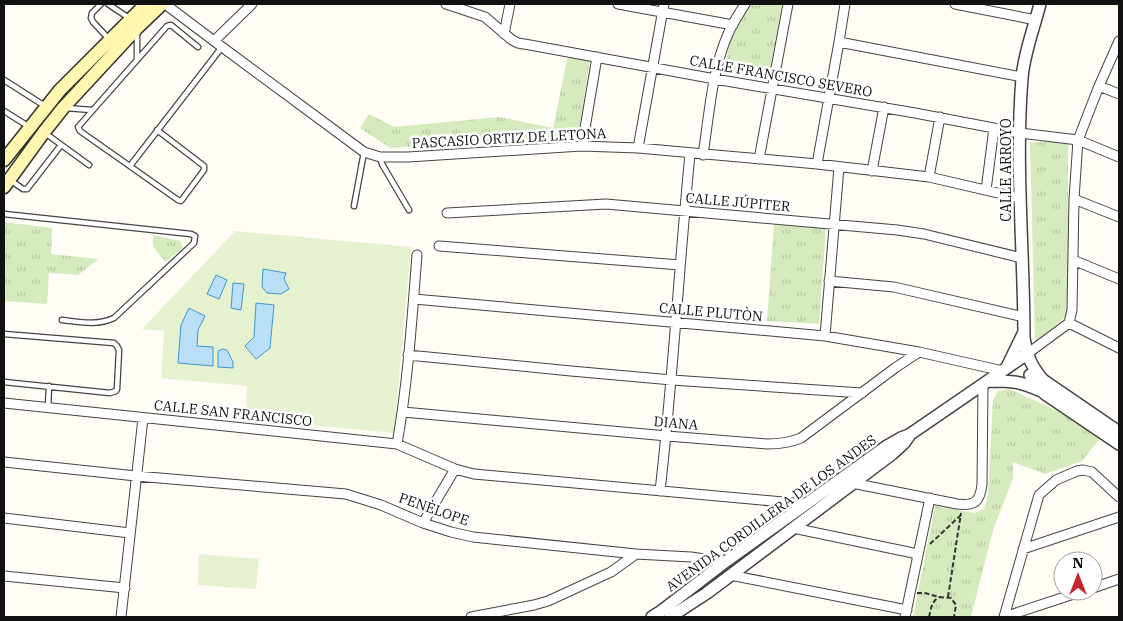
<svg xmlns="http://www.w3.org/2000/svg" width="1123" height="621" font-family="'IBM Plex Serif',serif">
<defs>
<pattern id="grass-tufts" width="24" height="20" patternUnits="userSpaceOnUse" patternTransform="scale(1.25)"><rect width="24" height="20" fill="#d5ebbd"/><path d="M3 7l-1-3M5 7V3M7 7l1-3M15 17l-1-3M17 17v-4M19 17l1-3" fill="none" stroke="#b6c8a1"/></pattern>
</defs>
<rect width="100%" height="100%" fill="#fffdf5"/>
<path fill="url(#grass-tufts)" d="M751,4H782L768,80L724,71L731,37Z
M568,55L590,59L578,138L390,148L360,128L369,114L394,127L499,117L553,128Z
M1030,142H1068V315L1035,343Z
M4,222L52,228L51,254L98,259L78,275L49,273L47,304L4,301Z
M774,224L826,229L819,324L767,321Z
M153,235L180,241L183,248L165,262L153,246Z
M1010,389L1057,411L1102,436L1082,461L1045,474L1013,462V478L993,530L971,617H913L935,506L974,513L984,509L988,495L993,400L998,391Z"/>
<path fill="#e6f2cf" d="M235,231L411,247L394,433L246,419L247,386L161,378L164,331L142,329Z
M199,554L259,559L256,589L198,585Z"/>
<path fill="#b9e0f7" stroke="#3f96cf" d="M263,269L286,273L284,279L289,289L281,294L267,293L262,287Z
M216,275L227,280L219,299L207,294Z
M233,283L244,284L241,310L231,308Z
M256,303L274,305L270,348L256,359L245,346L254,337Z
M189,308L205,316L198,330L197,346L213,347V366L178,363L181,325Z
M222,349L227,350L233,362V368L218,367V351Z"/>
<g fill="none" stroke-linecap="round" stroke-linejoin="round">
<defs>
<path id="service" d="M101,4L92,13L91,18L93,22L109,39
M108,4L129,18
M137,59V33
M4,80L45,106
M66,108L92,110
M4,111L28,126
M157,130L204,166V170L181,201L178,200L80,131L78,127L167,26L171,25L198,47
M45,133L89,165
M380,157L382,164L409,210
M130,166L222,47
M10,180L23,189H27L61,145
M354,206L364,152
M4,214L191,234L195,236L194,243L114,318C96,326 81,322 62,320
M4,334L114,343L117,346L119,350L117,389L116,391L110,393L4,382
M48,407L49,386"/>
<path id="minor" d="M165,4L214,41L364,152L380,157H408L582,146L638,148L817,164L929,177L1020,198
M446,4L485,17L512,40L518,43L530,45L715,79L915,113L1020,133L1078,140L1119,157
M618,4L733,25
M955,4L1036,20
M504,34L510,4
M214,41L252,4
M839,42L1022,77
M1099,86L1119,94
M582,146L597,57
M638,148L664,4
M703,155C709,116 712,70 728,34C732,24 739,14 745,4
M759,159L788,4
M817,164L839,42L845,4
M872,171L884,107
M929,177L940,117
M986,190L994,128
M1074,199L1119,217
M447,213L606,204L897,230L924,234L1022,258
M439,246L680,265
M1073,260L1119,279
M829,281L894,287L1024,317
M414,299L825,336L919,352L1003,371
M1069,323L1119,348
M825,336L839,167
M1027,354L1069,323L1072,310L1074,199L1078,140L1099,86L1119,41
M408,355L571,371L672,380L862,393
M4,403L397,444L455,469L474,474L805,504
M403,412L667,436L767,444C779,444 789,443 801,438L895,368L919,352
M397,444C408,382 412,318 417,255
M4,462L136,476L346,494L381,505L423,523L451,532L473,537L636,554L691,557L725,562
M852,483L957,504C975,506 980,502 982,484L983,385
M660,491C673,379 679,266 690,154
M4,518L130,533
M423,523L455,469
M793,528L918,554
M1023,549L1119,517
M730,575L907,610
M4,576L125,588
M1093,588L1119,579
M121,617L143,418
M471,617L534,605L548,601L611,572L636,554
M905,617L930,498
M1004,617L1039,495L1056,480L1077,471L1083,470L1092,472L1119,497
M1004,617L1083,591"/>
<path id="tertiary" d="M1040,4C1034,28 1024,53 1022,78C1015,164 1024,252 1024,338C1027,356 1031,366 1043,380L1119,432
M1007,367L1023,334
M1030,375L1045,394L1119,444
M989,381C1012,381 1020,381 1041,391
M652,617L660,612L725,562L887,446L901,438L909,435L1027,354
M670,617L707,593L892,454L904,443L909,436"/>
<path id="secondary" d="M4,160L60,90L146,4
M4,187L44,132L63,108L138,27L162,4"/>
</defs>
<use href="#service" stroke="#444" stroke-width="7"/>
<use href="#minor" stroke="#444" stroke-width="11"/>
<use href="#tertiary" stroke="#444" stroke-width="14"/>
<use href="#secondary" stroke="#333" stroke-width="15"/>
<path stroke="#333" stroke-width="2" stroke-dasharray="5 2.5" stroke-linecap="butt" d="M930,544L961,515
M917,593H925L939,597L951,598L956,605L954,617
M948,597L961,513
M929,617C931,609 931,602 939,597"/>
<use href="#service" stroke="#fff" stroke-width="4.5"/>
<use href="#minor" stroke="#fff" stroke-width="9"/>
<use href="#tertiary" stroke="#fff" stroke-width="11"/>
<use href="#secondary" stroke="#fff6b0" stroke-width="12"/>
</g>
<g text-anchor="middle" stroke-width="5" stroke-linejoin="round" paint-order="stroke">
<g font-size="14" fill="#111" stroke="#fff">
<text transform="translate(781 76) rotate(10)" y="5">CALLE FRANCISCO SEVERO</text>
<text transform="translate(509 138) rotate(-3)" y="5">PASCASIO ORTIZ DE LETONA</text>
<text transform="translate(1006 170) rotate(-90)" y="5">CALLE ARROYO</text>
<text transform="translate(738 202) rotate(5)" y="5">CALLE JÚPITER</text>
<text transform="translate(711 312) rotate(5)" y="5">CALLE PLUTÒN</text>
<text transform="translate(233 413) rotate(6)" y="5">CALLE SAN FRANCISCO</text>
<text transform="translate(676 423) rotate(5)" y="5">DIANA</text>
<text transform="translate(434 509) rotate(19)" y="5">PENÈLOPE</text>
<text transform="translate(771 513) rotate(-36)" y="5">AVENIDA CORDILLERA DE LOS ANDES</text>
</g>
</g>
<rect width="1123" height="621" fill="none" stroke="#111111" stroke-width="10"/>
<g transform="translate(1078 576)"><circle r="24" fill="#ffffff" stroke="#a0a0a0"/>
<path d="M0-4L9 19L0 12L-9 19Z" fill="#c4262e"/>
<text y="-8" font-size="14" font-weight="bold" text-anchor="middle" fill="#111111">N</text>
</g>
</svg>
